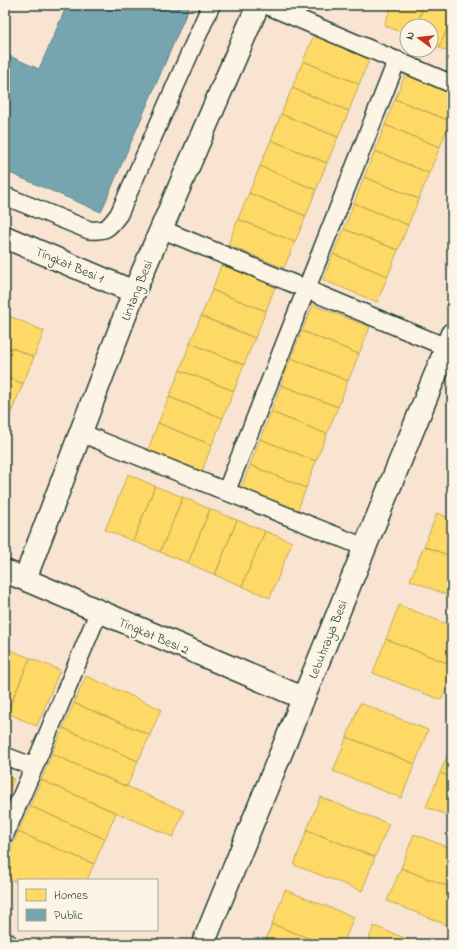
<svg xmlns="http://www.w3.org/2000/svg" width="457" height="949" font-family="'Indie Flower',sans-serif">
<rect width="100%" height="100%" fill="#f9e4d2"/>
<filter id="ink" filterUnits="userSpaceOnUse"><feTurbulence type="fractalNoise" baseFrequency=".025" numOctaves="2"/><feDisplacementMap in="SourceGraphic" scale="8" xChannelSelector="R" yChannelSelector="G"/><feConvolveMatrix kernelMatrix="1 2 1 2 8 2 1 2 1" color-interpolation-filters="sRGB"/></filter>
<g filter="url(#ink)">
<path fill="#ffd966" stroke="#bcaa57" d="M392,5H424L416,26H407V35L384,25Z
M424,5H452V17L439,48L431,44V26H416Z
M452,17V53L439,48Z
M314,35L370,58L359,84L303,61Z
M303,61L359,84L349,111L292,88Z
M406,73L452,91V116L450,121L395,99Z
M292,88L349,111L338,137L281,114Z
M395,99L450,121L440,147L385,125Z
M281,114L338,137L327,163L271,140Z
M385,125L440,147L429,173L375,151Z
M271,140L327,163L316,190L260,166Z
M375,151L429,173L419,199L364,177Z
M260,166L316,190L306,216L249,193Z
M364,177L419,199L408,225L354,203Z
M249,193L306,216L295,242L238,219Z
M354,203L408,225L398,250L344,229Z
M238,219L295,242L284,268L228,245Z
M344,229L398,250L388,276L333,254Z
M333,254L388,276L377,302L323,280Z
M222,263L276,284L266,311L212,290Z
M212,290L266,311L255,338L201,316Z
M313,305L370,327L359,354L302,331Z
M5,314L44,331L34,357L5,345Z
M201,316L255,338L244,365L190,343Z
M302,331L359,354L348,381L291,358Z
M190,343L244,365L234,391L180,370Z
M5,345L34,357L23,384L5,376Z
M291,358L348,381L338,407L281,385Z
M180,370L234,391L223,418L169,397Z
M5,376L23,384L12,410L5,408Z
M281,385L338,407L327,434L271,412Z
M169,397L223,418L212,445L158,423Z
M5,408L12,410L5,427Z
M271,412L327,434L316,461L260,439Z
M158,423L212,445L202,471L148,450Z
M260,439L316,461L306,488L250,465Z
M250,465L306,488L296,515L239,492Z
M128,474L155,486L133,541L105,530Z
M155,486L183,497L160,552L133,541Z
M183,497L210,509L188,563L160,552Z
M210,509L237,520L215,575L188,563Z
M437,513L452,519V557L424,546Z
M237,520L265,531L242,586L215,575Z
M265,531L292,542L270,598L242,586Z
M424,546L452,557V597L410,580Z
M399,605L452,626V665L386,639Z
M386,639L452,665V673L441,700L373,673Z
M5,648L30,658L7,713H5Z
M30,658L60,670L37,726L7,713Z
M86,676L161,709L150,735L74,703Z
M74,703L150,735L138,761L63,728Z
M360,703L428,730L415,764L347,737Z
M63,728L138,761L127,787L52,754Z
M347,737L415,764L401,798L333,771Z
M452,744V778L440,773Z
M52,754L184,811L173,837L41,780Z
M440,773L452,778V817L426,807Z
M5,776L14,779L5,800Z
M41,780L116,813L105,839L30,806Z
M320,797L389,824L375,857L307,830Z
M30,806L105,839L94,864L18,832Z
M307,830L375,857L362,891L294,865Z
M18,832L94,864L87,880H19V883L5,877V864Z
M414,834L452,849V888L401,868Z
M401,868L452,888V927L387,901Z
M285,890L354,917L343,944H324L272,924Z
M272,924L324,944H264Z
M374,926L420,944H367Z"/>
<path fill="#76a5af" stroke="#5c868a" d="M67,5H190L101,212L5,171V54L39,69Z"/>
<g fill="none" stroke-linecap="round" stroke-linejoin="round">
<defs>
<path id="lane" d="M266,5L452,84
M5,196L89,230C106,231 108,229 119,214L211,5
M161,229L446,347
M81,433L364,547
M226,492L397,60
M5,756L34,767
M5,834L34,767L99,611"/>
<path id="street" d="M5,237L134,292
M5,571L303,698
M25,579L134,292L258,5
M203,944L452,334"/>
<path id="secondary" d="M5,944H6"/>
</defs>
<use href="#lane" stroke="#1f3d34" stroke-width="20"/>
<use href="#street" stroke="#1f3d34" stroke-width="25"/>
<use href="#secondary" stroke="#1f3d34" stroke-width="25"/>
<use href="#lane" stroke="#fcf5e5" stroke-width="17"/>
<use href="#street" stroke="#fcf5e5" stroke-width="22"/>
<use href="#secondary" stroke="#fcf5e5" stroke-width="22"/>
</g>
</g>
<g text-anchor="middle" stroke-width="4" stroke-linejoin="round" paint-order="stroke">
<g font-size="13" fill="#1f3d34" stroke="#fcf5e5">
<text transform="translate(70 264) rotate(23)" y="5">Tingkat Besi 1</text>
<text transform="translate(136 290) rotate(-68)" y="5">Lintang Besi</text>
<text transform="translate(154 635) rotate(23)" y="5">Tingkat Besi 2</text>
<text transform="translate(327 639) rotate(-68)" y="5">Lebuhraya Besi</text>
</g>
</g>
<rect width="457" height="949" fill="none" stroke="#fcf5e5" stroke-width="20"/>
<rect x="10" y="10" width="437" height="929" fill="none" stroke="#1f3d34" stroke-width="1.5" filter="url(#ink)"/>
<rect x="18" y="879" width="140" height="52" fill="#fcf5e5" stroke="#a4ab9e"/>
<rect x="26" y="889" width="20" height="12" fill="#ffd966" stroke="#a4ab9e"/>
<text x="54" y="899" font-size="12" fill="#1f3d34">Homes</text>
<rect x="26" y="909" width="20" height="12" fill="#76a5af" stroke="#a4ab9e"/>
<text x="54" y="919" font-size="12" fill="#1f3d34">Public</text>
<g transform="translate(419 38) rotate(285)"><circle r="19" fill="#fcf5e5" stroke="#a4ab9e"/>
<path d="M0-3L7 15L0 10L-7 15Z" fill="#c8321e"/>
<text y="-6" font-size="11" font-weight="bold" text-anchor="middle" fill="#1f3d34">N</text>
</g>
</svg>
